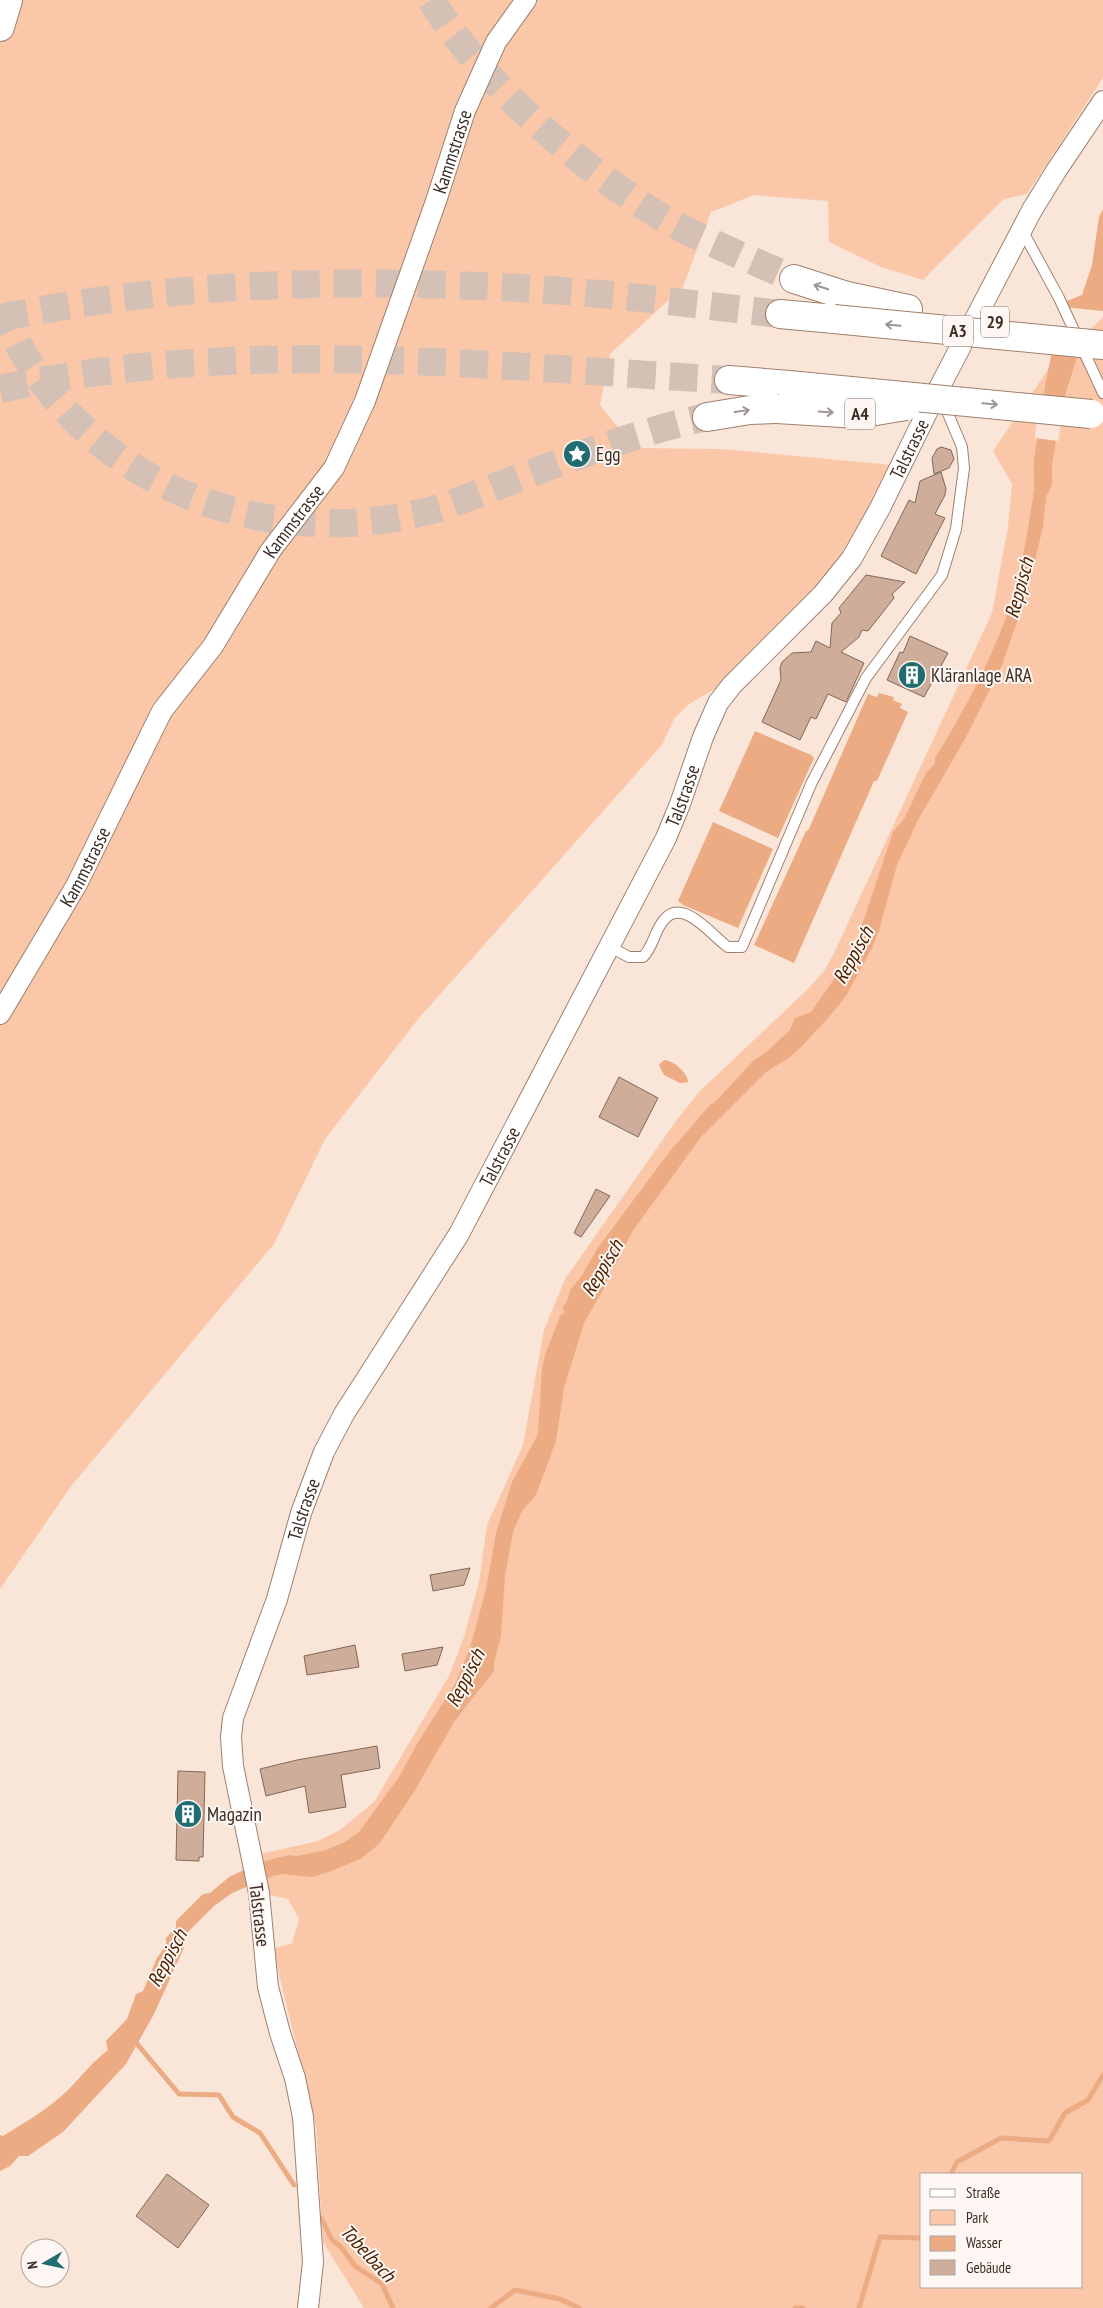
<svg xmlns="http://www.w3.org/2000/svg" width="1103" height="2308" font-family="'PT Sans Narrow',sans-serif">
<rect width="100%" height="100%" fill="#fae5d9"/>
<path fill="#fac8a9" fill-rule="evenodd" d="M0,0H1103V78L1027,194L1004,199L923,280L881,267L829,242L828,201L754,195L711,212L683,287L610,354L600,405L635,448L721,449L892,465L854,536L816,588L720,686L689,704L674,719L662,745L419,1018L325,1139L274,1244L72,1485L0,1589Z
M1103,288V2308H364L323,2242L316,2128L273,1949L292,1943L299,1919L288,1899L266,1894L260,1854L318,1841L340,1830L374,1802L449,1676L464,1637L479,1582L487,1525L523,1445L544,1330L565,1279L676,1121L699,1092L807,990L824,971L834,953L992,613L1008,527L1012,484L993,451ZM922,2174H1082V2287H922Z"/>
<path fill="#ecab83" d="M1103,209V314L1086,329L1061,408L1052,466V485L1046,497L1043,527L1027,593L1002,665L965,739L918,820L897,865L879,930L872,948L846,996L829,1017L803,1045L789,1058L766,1072L701,1137L632,1232L616,1264L607,1276V1283L584,1323L564,1388L556,1441L536,1495L522,1511L513,1532L505,1576L501,1636L494,1663V1671L454,1722L414,1792L379,1844L362,1858L329,1872L312,1877L283,1874L273,1876L232,1893L214,1906L188,1932L183,1950L154,2014L126,2064L63,2132L28,2156H19L10,2166L0,2171V2135L3,2136C26,2122 48,2109 67,2091C81,2077 92,2062 108,2050L106,2041L127,2019L136,1994L143,1991L157,1958L166,1945V1938L176,1927V1921L203,1894L210,1893L229,1877L261,1862L289,1855L297,1856L326,1850L345,1842L359,1832L399,1777L417,1744L455,1684L470,1648L486,1589L496,1533L512,1482L538,1434L542,1368L545,1355L560,1316L565,1312L562,1308L567,1301L570,1290L581,1277L597,1249L670,1151L710,1105L716,1101L753,1061L766,1052L790,1030L795,1018L811,1012L841,969L857,940L893,832L904,819L926,773L935,764V758C962,715 987,668 1005,620C1020,579 1028,533 1034,490C1035,480 1033,470 1034,460C1042,406 1048,353 1067,301L1082,295L1092,265L1099,217Z
M879,693L894,697L893,700L902,704L900,708L908,712L877,781H874L794,963L754,945L806,831H808L868,694L877,697Z
M755,731L811,755L814,758L778,838L719,811Z
M713,822L773,849L738,928L683,905L678,901Z
M664,1060C673,1060 688,1073 688,1082L680,1083L664,1075L659,1065Z"/>
<path fill="#fae5d9" d="M1062,307L1103,311V317L1088,331L1054,329Z
M1040,395L1066,397L1058,441L1035,438Z"/>
<g fill="none" stroke-linecap="round" stroke-linejoin="round">
<path stroke="#ecab83" stroke-width="5" d="M133,2039L179,2094L219,2095L233,2117L260,2133L294,2185
M951,2174L957,2162L1001,2138L1049,2141L1065,2113L1088,2100L1103,2075
M321,2218L332,2240L341,2247L355,2266L382,2284L393,2308
M491,2308L515,2290L560,2299L579,2308
M795,2308H803
M859,2308L880,2237L921,2238L922,2236"/>
</g>
<path fill="#cead9a" stroke="#846755" d="M941,447L951,450L954,459L949,468L934,474L932,458L937,449Z
M941,472L946,489L945,495L935,514L945,518L916,574L881,556L909,500L915,503L920,481Z
M866,575L905,582L892,594L894,598L868,631L862,630L859,637L841,652L864,663L846,702L828,694L816,719L811,717L800,740L762,722L781,680L780,668L782,662L792,653L811,652L816,641L830,648L832,623L841,613L839,608Z
M910,636L948,653L924,697L887,680L900,652L903,653Z
M619,1077L658,1098L638,1137L599,1117Z
M596,1189L610,1196L581,1237L574,1233Z
M470,1568L464,1585L433,1591L430,1575Z
M355,1645L359,1667L307,1675L304,1656Z
M443,1647L437,1665L405,1671L402,1654Z
M377,1746L380,1768L341,1775L346,1807L309,1813L305,1786L266,1796L260,1769L297,1760Z
M178,1771L205,1772L203,1857H199V1861L176,1860Z
M167,2174L209,2205L178,2248L136,2216Z"/>
<g fill="none" stroke-linecap="round" stroke-linejoin="round">
<path stroke="#d4c0b5" stroke-width="28" stroke-dasharray="28 14" stroke-linecap="butt" d="M431,0C475,70 535,126 601,176C629,196 656,216 687,231C722,248 759,263 794,279
M0,305C68,478 256,557 432,510C460,502 488,489 516,479C579,455 641,431 707,417
M0,318C175,281 359,278 537,289C618,294 699,305 780,314
M0,389C240,337 487,366 729,380"/>
<defs>
<path id="service" d="M1022,230L1059,298L1103,393
M610,947L629,957H643C654,946 654,931 664,920C683,896 714,938 728,947H742L812,782L866,678L942,575L956,529L964,468L962,447L944,404"/>
<g id="minor">
<path id="s1" d="M0,1014L77,884L162,711L213,646L271,550L334,468L365,401L436,201L465,111L496,42L526,0"/>
<path id="s2" d="M308,2308L313,2262L303,2117L295,2078L280,2033L268,1987L259,1893L233,1766L231,1737L233,1718L277,1599L301,1513L324,1452L344,1414L459,1234L666,838L680,804L703,737L718,703L732,685L823,594L852,558L880,508L938,390L1032,210L1056,171L1103,101"/>
</g>
<path id="motorway" d="M0,27L8,0
M794,279L847,296L908,309
M780,314L834,319
M1081,343L1103,345
M729,380L789,385
M707,417L750,410L777,409"/>
</defs>
<use href="#service" stroke="#9e806e" stroke-width="12"/>
<use href="#minor" stroke="#9e806e" stroke-width="22"/>
<use href="#motorway" stroke="#9e806e" stroke-width="30"/>
<use href="#service" stroke="#fff" stroke-width="10"/>
<use href="#minor" stroke="#fff" stroke-width="20"/>
<use href="#motorway" stroke="#fff" stroke-width="28"/>
<defs>
<path id="motorway-bridge" d="M834,319L1081,343
M789,385L1091,414
M777,409L858,414L906,406"/>
</defs>
<use href="#motorway-bridge" stroke="#9e806e" stroke-width="30" stroke-linecap="butt"/>
<use href="#motorway-bridge" stroke="#fff" stroke-width="28"/>
</g>
<defs><path id="oneway-shaft" d="M-6 0H5M1.5-3L5.5 0L1.5 3" fill="none" stroke-width="1.6" stroke-linecap="round" stroke-linejoin="round" transform="scale(1.25)"/></defs>
<g stroke="#9d9693">
<use href="#oneway-shaft" transform="translate(821 287) rotate(-162)"/>
<use href="#oneway-shaft" transform="translate(893 325) rotate(-175)"/>
<use href="#oneway-shaft" transform="translate(990 404) rotate(5)"/>
<use href="#oneway-shaft" transform="translate(742 411) rotate(-8)"/>
<use href="#oneway-shaft" transform="translate(826 412) rotate(4)"/>
</g>
<defs>
<symbol id="sight-disc" viewBox="-11 -11 22 22"><circle r="9.5" fill="#206c71" stroke="#fdf6f2"/><path d="M0-6L1.8-2.2L6-1.7L2.9 1.2L3.7 5.4L0 3.3L-3.7 5.4L-2.9 1.2L-6-1.7L-1.8-2.2Z" fill="#fff"/></symbol>
<symbol id="building-disc" viewBox="-11 -11 22 22"><circle r="9.5" fill="#206c71" stroke="#fdf6f2"/><path d="M-4-6H4V6H1V3H-1V6H-4ZM-2.5-4.3h1.7v1.8h-1.7ZM.8-4.3h1.7v1.8H.8ZM-2.5-1h1.7V.8h-1.7ZM.8-1h1.7V.8H.8Z" fill="#fff"/></symbol>
</defs>
<g fill-rule="evenodd">
<use href="#sight-disc" x="561" y="438" width="32" height="32"/>
<use href="#building-disc" x="896" y="659" width="32" height="32"/>
<use href="#building-disc" x="172" y="1798" width="32" height="32"/>
</g>
<g text-anchor="middle" stroke-width="4" stroke-linejoin="round" paint-order="stroke">
<g fill="#fdf6f2" stroke="#756a64" stroke-width="1">
<rect x="981" y="306.5" width="28" height="31" rx="4"/>
<rect x="943" y="315.5" width="30" height="31" rx="4"/>
<rect x="845" y="398.5" width="30" height="31" rx="4"/>
</g>
<g font-size="18" font-weight="bold" fill="#3b2e27">
<text x="995" y="328">29</text>
<text x="958" y="337">A3</text>
<text x="860" y="420">A4</text>
</g>
<g font-size="19" fill="#3b2e27" stroke="#fdf6f2">
<text dy="7" stroke="none"><textPath href="#s1" startOffset="980">Kammstrasse</textPath></text>
<text dy="7" stroke="none"><textPath href="#s2" startOffset="2049">Talstrasse</textPath></text>
<text dy="7" stroke="none"><textPath href="#s1" startOffset="575">Kammstrasse</textPath></text>
<text dy="7" stroke="none"><textPath href="#s2" startOffset="1629">Talstrasse</textPath></text>
<text dy="7" stroke="none"><textPath href="#s1" startOffset="170">Kammstrasse</textPath></text>
<text dy="7" stroke="none"><textPath href="#s2" startOffset="1224">Talstrasse</textPath></text>
<text dy="7" stroke="none"><textPath href="#s2" startOffset="819">Talstrasse</textPath></text>
<text transform="translate(260 1915) rotate(83)" y="7">Talstrasse</text>
</g>
<g font-size="19" fill="#3b2e27" stroke="#fdf6f2" text-anchor="start">
<text x="596" y="461">Egg</text>
<text x="931" y="682">Kläranlage ARA</text>
<text x="207" y="1821">Magazin</text>
</g>
<g font-size="20" font-style="italic" fill="#4d2405" stroke="#fdf6f2">
<text transform="translate(1019 588) rotate(-75)" y="7">Reppisch</text>
<text transform="translate(853 955) rotate(-61)" y="7">Reppisch</text>
<text transform="translate(602 1268) rotate(-59)" y="7">Reppisch</text>
<text transform="translate(465 1678) rotate(-63)" y="7">Reppisch</text>
<text transform="translate(167 1958) rotate(-62)" y="7">Reppisch</text>
<text transform="translate(368 2253) rotate(47)" y="7">Tobelbach</text>
</g>
</g>
<rect x="920" y="2173" width="162" height="115" fill="#fdf6f2" stroke="#afa6a1"/>
<rect x="930" y="2189" width="25" height="8" fill="#ffffff" stroke="#afa6a1"/>
<text x="966" y="2198" font-size="15" fill="#3b2e27">Straße</text>
<rect x="930" y="2210" width="25" height="15" fill="#fac8a9" stroke="#afa6a1"/>
<text x="966" y="2223" font-size="15" fill="#3b2e27">Park</text>
<rect x="930" y="2236" width="25" height="15" fill="#ecab83" stroke="#afa6a1"/>
<text x="966" y="2248" font-size="15" fill="#3b2e27">Wasser</text>
<rect x="930" y="2260" width="25" height="15" fill="#cead9a" stroke="#afa6a1"/>
<text x="966" y="2273" font-size="15" fill="#3b2e27">Gebäude</text>
<g transform="translate(45 2263) rotate(261)"><circle r="24" fill="#fdf6f2" stroke="#afa6a1"/>
<path d="M0-4L9 19L0 12L-9 19Z" fill="#206c71"/>
<text y="-8" font-size="14" font-weight="bold" text-anchor="middle" fill="#3b2e27">N</text>
</g>
</svg>
